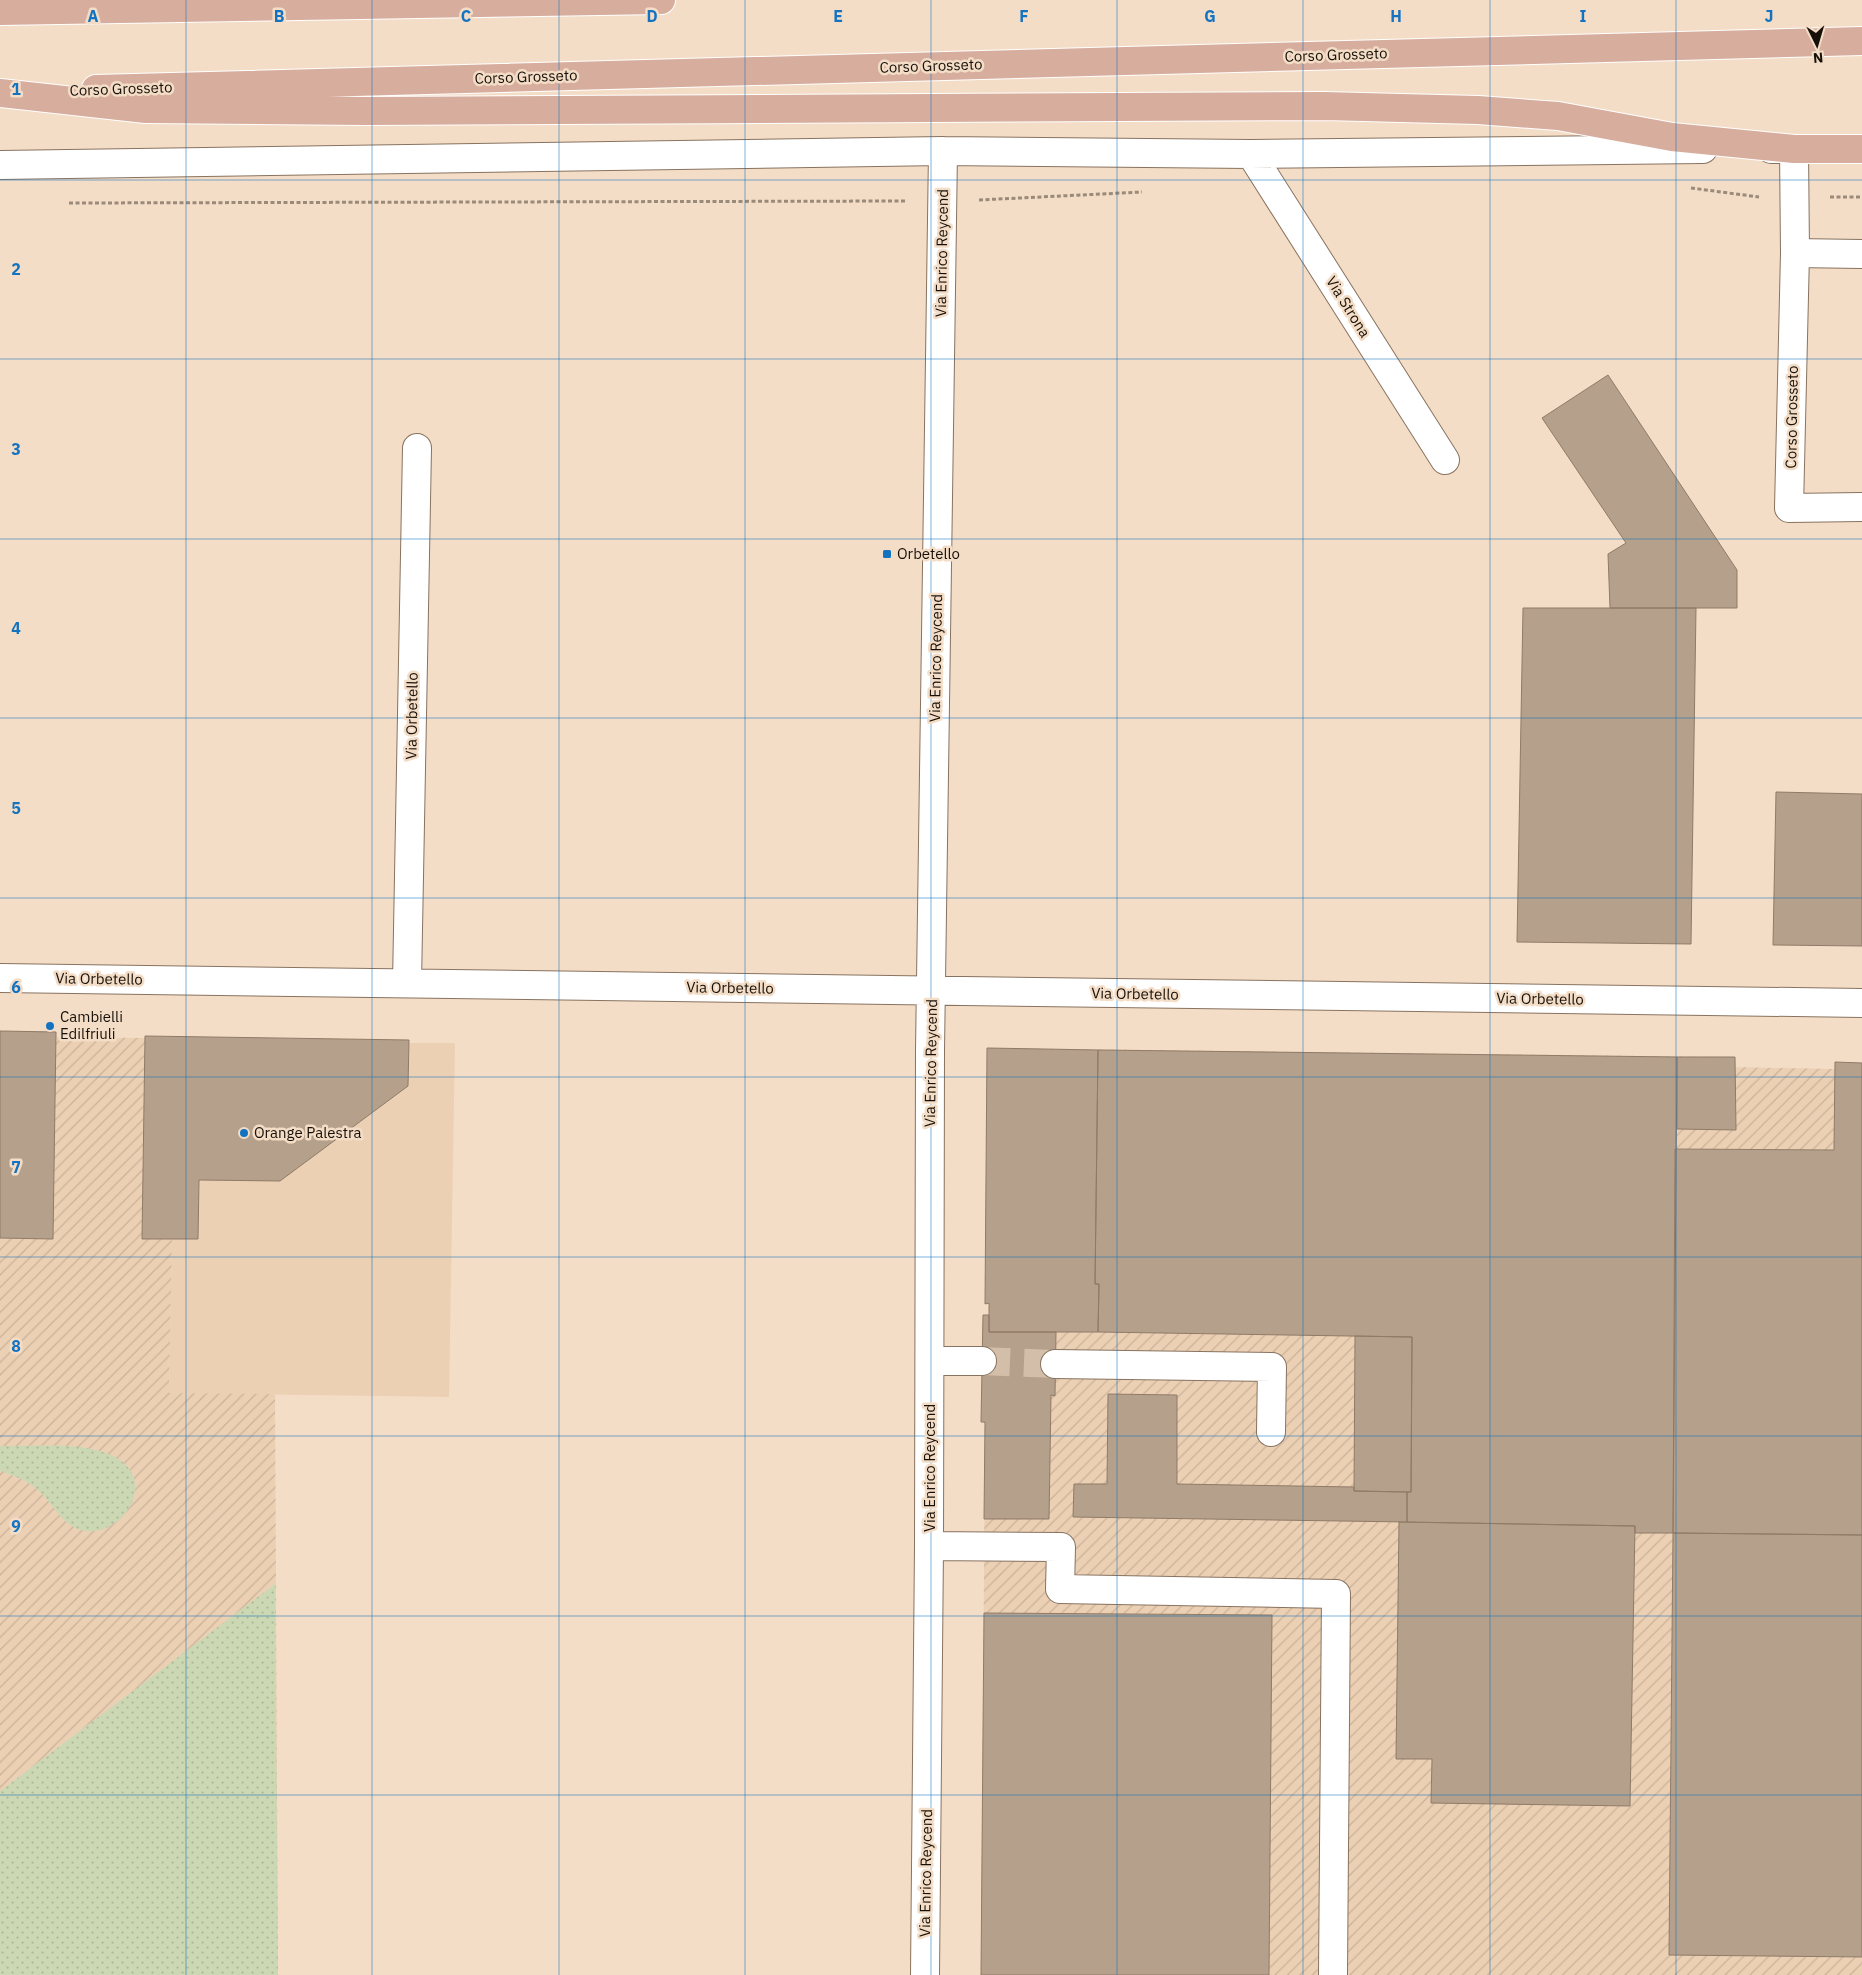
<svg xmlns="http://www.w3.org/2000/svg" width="1862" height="1975" font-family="'IBM Plex Sans',sans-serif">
<defs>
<pattern id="industrial-furrows" width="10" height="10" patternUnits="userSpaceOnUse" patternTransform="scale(1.25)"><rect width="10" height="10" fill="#ecd0b4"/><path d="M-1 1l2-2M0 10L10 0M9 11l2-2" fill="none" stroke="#cab299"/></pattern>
<pattern id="grass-dots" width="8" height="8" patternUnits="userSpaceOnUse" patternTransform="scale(1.25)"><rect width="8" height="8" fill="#ccd8b4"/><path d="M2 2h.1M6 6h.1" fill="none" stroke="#aeb899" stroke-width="1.8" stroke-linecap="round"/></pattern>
</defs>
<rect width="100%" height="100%" fill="#f4ddc7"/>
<path fill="#ecd0b4" d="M145,1036L409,1040V1043H455L449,1397L169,1393L172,1239H142Z"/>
<path fill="url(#industrial-furrows)" d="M0,1031L56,1032L57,1037L145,1038L142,1238L172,1239L169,1393L275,1394L278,1975H0Z
M987,1048L1735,1057V1067L1835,1069V1062L1862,1063V1975H981L985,1423L981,1422L983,1315H989V1304H985Z"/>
<path fill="url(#grass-dots)" d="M0,1446C34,1447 91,1440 120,1460C156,1485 122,1536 85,1531C62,1527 55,1506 40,1492C29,1481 14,1476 0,1471Z
M275,1584L278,1975H0V1791Z"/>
<path fill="#b5a08b" stroke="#907b68" d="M1608,375L1737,570V608H1610L1608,554L1626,543L1542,418Z
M1523,608H1696L1691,944L1517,942Z
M1776,792L1862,794V946L1773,945Z
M0,1031L56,1032L53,1239L0,1238Z
M145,1036L409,1040L408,1086L280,1181L199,1180L198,1239H142Z
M987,1048L1098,1050L1095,1284H1099L1098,1332H989V1303L985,1304Z
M1098,1050L1677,1057L1673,1533H1635V1526L1407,1522V1492H1411L1412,1337L1098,1332L1099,1284H1095Z
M1677,1057H1735L1736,1130L1677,1129Z
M1835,1062L1862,1063V1535L1673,1533L1675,1149L1834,1150Z
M983,1315H989V1332H1056L1055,1396L1051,1395L1049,1519H984L985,1422H981Z
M1355,1336L1412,1337L1411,1492L1354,1491Z
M1108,1394L1177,1395V1484L1354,1487V1491L1407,1492V1522L1073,1517L1074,1484H1107Z
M1399,1522L1635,1526L1630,1806L1431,1803L1432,1759H1396Z
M1673,1533L1862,1535V1957L1669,1955Z
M984,1613L1272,1615L1269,1975H981Z"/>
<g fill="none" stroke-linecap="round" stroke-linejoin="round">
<path stroke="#d3beaa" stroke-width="28" stroke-dasharray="28 14" stroke-linecap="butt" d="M982,1361L1055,1364"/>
<defs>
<path id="minor" d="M1771,149H1794L1795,253L1789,508L1862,507
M1251,154L1445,460
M0,165L943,151L1251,154L1703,149
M1795,253L1862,254
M0,978L1862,1003
M407,983L417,448
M930,1361H982
M1055,1364L1272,1367L1271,1432
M929,1546L1061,1547L1060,1589L1336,1594L1333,1975
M925,1975L929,1546L930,1050L943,151"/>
<path id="major" d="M0,11L661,0
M96,89L1862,41
M0,93L146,109L366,111L1324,106L1478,110L1558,116L1672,137L1794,149H1862"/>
</defs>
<use href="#minor" stroke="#887360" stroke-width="30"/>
<use href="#major" stroke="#fff" stroke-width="30"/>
<path stroke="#9a8a79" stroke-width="3" stroke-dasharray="4 2.5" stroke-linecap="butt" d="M1691,188L1759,197
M1830,197H1862
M979,200L1142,192
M69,203L905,201"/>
<use href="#minor" stroke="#fff" stroke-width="28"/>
<use href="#major" stroke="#d7ad9e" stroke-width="28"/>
</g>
<path fill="none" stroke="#1473c0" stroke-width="1" stroke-opacity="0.55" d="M186,0V1975M372,0V1975M559,0V1975M745,0V1975M931,0V1975M1117,0V1975M1303,0V1975M1490,0V1975M1676,0V1975M0,180H1862M0,359H1862M0,539H1862M0,718H1862M0,898H1862M0,1077H1862M0,1257H1862M0,1436H1862M0,1616H1862M0,1795H1862"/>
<g fill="#1473c0" stroke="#f4ddc7" stroke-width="2">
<rect x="882" y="549" width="10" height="10" rx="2.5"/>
<circle cx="50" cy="1026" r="5"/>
<circle cx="244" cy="1133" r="5"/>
</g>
<g text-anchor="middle" stroke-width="5" stroke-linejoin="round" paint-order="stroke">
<g font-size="15" fill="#171008" stroke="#f4ddc7">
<text transform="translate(1336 55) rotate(-2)" y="5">Corso Grosseto</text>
<text transform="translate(931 66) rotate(-2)" y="5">Corso Grosseto</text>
<text transform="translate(526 77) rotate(-2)" y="5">Corso Grosseto</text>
<text transform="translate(121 89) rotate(-2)" y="5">Corso Grosseto</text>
<text transform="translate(942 253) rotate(-89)" y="5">Via Enrico Reycend</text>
<text transform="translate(1348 307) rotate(58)" y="5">Via Strona</text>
<text transform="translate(1792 417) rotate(-89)" y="5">Corso Grosseto</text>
<text transform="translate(936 658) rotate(-89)" y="5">Via Enrico Reycend</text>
<text transform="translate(412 716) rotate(-89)" y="5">Via Orbetello</text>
<text transform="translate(99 979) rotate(1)" y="5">Via Orbetello</text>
<text transform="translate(730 988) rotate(1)" y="5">Via Orbetello</text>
<text transform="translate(1135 994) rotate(1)" y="5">Via Orbetello</text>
<text transform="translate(1540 999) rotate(1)" y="5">Via Orbetello</text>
<text transform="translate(931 1063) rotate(-89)" y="5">Via Enrico Reycend</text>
<text transform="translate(930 1468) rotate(-90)" y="5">Via Enrico Reycend</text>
<text transform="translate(926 1873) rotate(-89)" y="5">Via Enrico Reycend</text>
</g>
<g font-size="15" fill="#171008" stroke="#f4ddc7" text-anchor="start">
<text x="897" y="559">Orbetello</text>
<text x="60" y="1022">Cambielli<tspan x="60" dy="17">Edilfriuli</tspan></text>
<text x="254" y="1138">Orange Palestra</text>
</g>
</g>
<g font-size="16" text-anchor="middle" font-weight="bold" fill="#1473c0" stroke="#f4ddc7" stroke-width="5" stroke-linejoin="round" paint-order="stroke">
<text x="93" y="22">A</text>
<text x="279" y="22">B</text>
<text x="466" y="22">C</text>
<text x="652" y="22">D</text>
<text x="838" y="22">E</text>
<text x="1024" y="22">F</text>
<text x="1210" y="22">G</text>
<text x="1396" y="22">H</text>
<text x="1583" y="22">I</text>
<text x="1769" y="22">J</text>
<text x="16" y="95">1</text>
<text x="16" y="275">2</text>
<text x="16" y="455">3</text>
<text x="16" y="634">4</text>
<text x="16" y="814">5</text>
<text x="16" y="993">6</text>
<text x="16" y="1173">7</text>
<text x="16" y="1352">8</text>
<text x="16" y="1532">9</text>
</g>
<g transform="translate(1817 45) rotate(175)" stroke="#f4ddc7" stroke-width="4" paint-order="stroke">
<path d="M0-4L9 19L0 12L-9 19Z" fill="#171008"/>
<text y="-8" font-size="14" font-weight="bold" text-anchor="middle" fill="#171008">N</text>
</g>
</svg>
